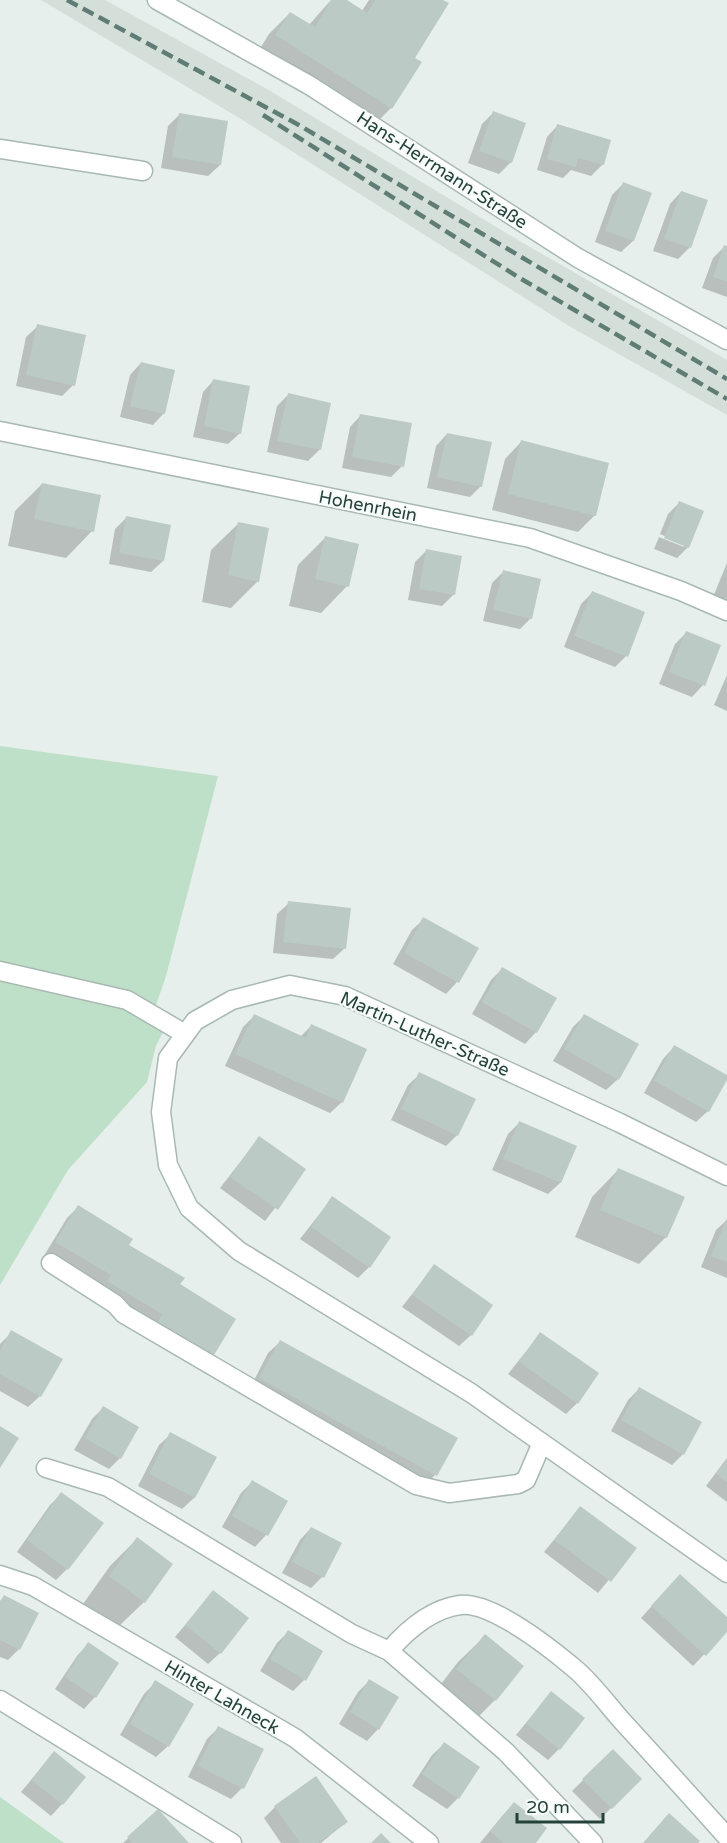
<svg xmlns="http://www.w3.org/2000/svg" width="727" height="1843" font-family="'Varela Round',sans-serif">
<rect width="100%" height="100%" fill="#e6efeb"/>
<path fill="#d4dfda" d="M41,0H105L267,89L523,243L727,360V415L569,326L236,116Z"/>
<path fill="#bfe0c8" d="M0,746L218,776L166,976L152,1017L166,1026L156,1046L147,1082L68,1170L0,1285Z
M0,1797L64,1843H0Z"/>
<path fill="#0003" d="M331,0H344L362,11L369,0H440L413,58L420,63L391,108L370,129L255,57L269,34L290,13L309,25Z
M493,113L511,162L499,174L468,163L482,124Z
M179,115L220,165L208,176L161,168L168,126Z
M558,125L603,164L591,176L571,170L563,178L537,170L547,137Z
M623,184L650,194L633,241L621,252L595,242L612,195Z
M681,192L706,201L689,248L678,259L653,251L670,204Z
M724,247L727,248V297L702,288L713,258Z
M38,326L73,385L62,396L16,386L26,337Z
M141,363L164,413L153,425L120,417L130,375Z
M214,380L240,433L228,444L193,437L203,392Z
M288,395L320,449L308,461L267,452L277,406Z
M361,415L402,466L391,477L342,468L350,427Z
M447,434L481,486L470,497L427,488L436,446Z
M521,442L595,515L578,532L492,510L505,459Z
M42,484L92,531L66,558L8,546L15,511Z
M679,503L688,547L677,558L654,549L659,537L684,547V544L660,534L668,514Z
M126,518L163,561L151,572L109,564L115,529Z
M238,524L258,581L231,608L202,602L211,550Z
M325,538L347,586L321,613L289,606L298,565Z
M426,551L454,594L442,606L408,600L415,562Z
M727,563V603L713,597Z
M503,572L531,618L520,629L483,621L492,583Z
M592,593L626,656L615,667L564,647L581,604Z
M686,633L703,685L692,697L659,684L675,644Z
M727,675V711L714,705Z
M289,903L345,948L333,959L273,953L277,914Z
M424,919L477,948L457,982L446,994L393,964L412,930Z
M502,969L536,1032L525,1044L472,1014L491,980Z
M254,1016L300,1037L311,1026L342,1102L330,1113L225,1066L243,1027Z
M584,1016L618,1079L606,1090L553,1061L573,1027Z
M674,1047L727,1077L708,1111L696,1122L644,1093L663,1059Z
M420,1074L457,1135L446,1146L391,1120L408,1085Z
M519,1123L575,1147L560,1183L548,1194L492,1170L508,1134Z
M259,1138L304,1170L265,1221L220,1188Z
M618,1170L666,1237L639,1264L575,1237L592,1197Z
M332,1198L369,1267L358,1278L300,1239Z
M78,1207L178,1285L234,1319L212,1355L201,1366L101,1286L45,1254L67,1218Z
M727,1220V1278L701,1267L716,1230Z
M434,1266L471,1335L459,1346L402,1307Z
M12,1332L40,1396L28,1407L0,1391V1344Z
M540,1334L577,1403L566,1414L508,1374Z
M280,1342L435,1475L424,1486L249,1390L268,1353Z
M639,1389L683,1454L672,1465L611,1431L628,1400Z
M103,1408L120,1458L109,1469L74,1450L92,1419Z
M171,1434L215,1457L194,1498L182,1509L138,1486L159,1445Z
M727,1458V1502L706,1486Z
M252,1482L286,1502L266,1535L255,1547L222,1527L241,1493Z
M61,1494L67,1569L56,1580L17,1552L50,1505Z
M580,1508L635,1548L598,1593L544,1552Z
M311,1528L322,1577L311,1588L282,1573L300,1540Z
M137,1539L144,1602L117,1628L83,1604L110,1566Z
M669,1587L727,1619V1630L693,1666L641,1618Z
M213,1592L220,1653L208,1664L175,1637Z
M4,1597L19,1649L8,1660L0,1657V1601Z
M288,1632L304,1680L293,1691L260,1671L277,1643Z
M485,1636L495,1700L468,1727L431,1697L458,1662Z
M88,1644L117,1663L95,1697L84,1709L55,1689L77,1656Z
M369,1681L378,1729L367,1741L339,1724L358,1692Z
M156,1682L168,1746L156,1757L120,1735L144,1694Z
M551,1693L559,1749L548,1760L516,1735Z
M218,1728L242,1788L231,1799L188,1777L207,1739Z
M444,1744L458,1798L447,1809L412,1786L432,1755Z
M613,1751L640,1779L600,1819L572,1791Z
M54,1753L62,1804L51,1816L21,1792Z
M514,1804L534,1843H480L503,1815Z
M275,1807L346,1822L321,1843H281L264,1818Z
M158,1811L186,1843H123Z"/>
<path fill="#bbcac4" d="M331,0H347L367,13L375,0H443L449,3L415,58L422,62L392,109L275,35L290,12L315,27Z
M493,111L526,123L512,163L479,151Z
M179,113L228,121L221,165L172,157Z
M557,124L611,140L604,165L578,158L576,167L547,159Z
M623,182L652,193L634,241L605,231Z
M681,191L708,200L691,248L664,239Z
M724,245L727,246V282L713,277Z
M37,324L86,335L75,386L26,375Z
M141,362L175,370L165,414L130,406Z
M213,379L250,386L241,434L204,426Z
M288,393L331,403L321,450L277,441Z
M360,414L412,423L404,467L352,457Z
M447,433L492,442L482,487L437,477Z
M521,440L609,463L596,516L508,494Z
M42,483L101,495L94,532L34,519Z
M679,501L704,511L689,548L664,538Z
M126,516L171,525L164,561L119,553Z
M238,522L269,528L259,582L228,575Z
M325,536L359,544L349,587L315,579Z
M426,549L462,556L455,595L419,589Z
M503,570L541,579L532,619L493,610Z
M592,591L645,612L628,657L574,636Z
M686,631L721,645L705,686L669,672Z
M288,901L351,908L346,949L283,942Z
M423,917L479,948L459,983L404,953Z
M502,967L557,998L537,1033L482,1002Z
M254,1014L306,1038L311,1024L367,1049L343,1103L235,1054Z
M584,1014L639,1044L619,1080L564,1049Z
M674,1045L727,1075V1080L709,1112L654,1081Z
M419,1072L476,1099L458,1136L401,1109Z
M519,1121L577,1146L561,1183L503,1159Z
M259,1136L306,1169L278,1210L230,1177Z
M618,1168L685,1197L667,1238L600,1210Z
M332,1196L391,1237L370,1268L311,1227Z
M78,1205L133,1239L129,1245L185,1278L180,1284L236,1319L214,1355L158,1322L162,1314L107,1281L111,1275L55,1242Z
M727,1218V1262L711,1256Z
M434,1264L493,1305L472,1336L412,1295Z
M11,1330L63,1359L41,1397L0,1374V1351Z
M540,1332L599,1373L578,1404L519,1362Z
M280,1340L458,1438L437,1476L259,1378Z
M639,1387L702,1422L684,1455L621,1420Z
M103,1406L139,1427L121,1459L85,1438Z
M0,1426L19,1438L0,1468Z
M170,1432L217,1457L195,1498L149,1474Z
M727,1459V1482L716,1474Z
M252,1480L288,1501L268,1536L232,1516Z
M61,1492L104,1523L68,1570L27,1540Z
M580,1506L637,1548L611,1582L554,1540Z
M311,1527L342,1543L324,1578L292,1562Z
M137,1537L173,1564L145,1603L109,1576Z
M680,1574L727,1617V1632L706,1656L651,1606Z
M213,1590L249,1618L221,1654L185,1625Z
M4,1595L39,1613L20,1650L0,1640V1602Z
M288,1630L323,1651L306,1681L270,1659Z
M485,1634L524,1666L496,1701L456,1669Z
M88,1642L119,1663L96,1698L65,1677Z
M369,1679L399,1697L379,1730L350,1712Z
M155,1680L194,1704L169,1747L130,1724Z
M551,1691L585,1718L560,1750L526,1723Z
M218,1726L264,1749L244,1789L198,1766Z
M444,1742L480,1767L459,1799L422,1774Z
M613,1749L642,1779L612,1809L582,1779Z
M54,1751L86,1777L63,1805L31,1780Z
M316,1776L348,1822L318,1843H300L274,1806Z
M514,1802L547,1828L536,1843H504L490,1831Z
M158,1809L189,1843H132L127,1837Z
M669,1813L700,1841L698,1843H643Z
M381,1833L391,1843H371Z"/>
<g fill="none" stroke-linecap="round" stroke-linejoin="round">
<defs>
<path id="minor" d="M157,0L309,85L578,258L727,340
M0,149L143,171
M0,431L530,538L681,591L727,611
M0,971L127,1000L185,1034
M727,1176L620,1123L345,996L290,985L232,1000L195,1021L168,1058L161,1112L168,1165L189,1208L239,1251L471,1393L727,1573
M51,1263L115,1304L124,1314L416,1485L449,1493L518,1484L526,1480L541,1445
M46,1468L108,1487L352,1634L389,1651L506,1752L593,1843
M0,1575L33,1586L295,1738L429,1843
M389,1651C407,1630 431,1609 460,1605C491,1601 550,1648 574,1668C592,1683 607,1704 623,1722C658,1760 692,1798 727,1837
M0,1700L232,1843"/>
</defs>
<use href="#minor" stroke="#a8b8b2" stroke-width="21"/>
<use href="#minor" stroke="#fff" stroke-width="18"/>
<path stroke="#5f7d75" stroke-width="4.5" stroke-dasharray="12 6" stroke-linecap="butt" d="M67,0L297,124L727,379
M263,115L518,277L727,399"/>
</g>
<g text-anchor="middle" stroke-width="4.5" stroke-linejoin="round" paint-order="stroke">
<g font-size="18" fill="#24423a" stroke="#f7fbf9">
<text transform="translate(442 170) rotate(33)" y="6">Hans-Herrmann-Straße</text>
<text transform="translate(368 506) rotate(11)" y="6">Hohenrhein</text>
<text transform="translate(425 1034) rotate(24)" y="6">Martin-Luther-Straße</text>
<text transform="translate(222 1697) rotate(30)" y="6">Hinter Lahneck</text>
</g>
</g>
<path d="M517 1813v9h86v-9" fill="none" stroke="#24423a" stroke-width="3"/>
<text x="526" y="1813" font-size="18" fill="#24423a" stroke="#f7fbf9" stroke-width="4.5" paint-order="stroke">20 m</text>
</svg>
